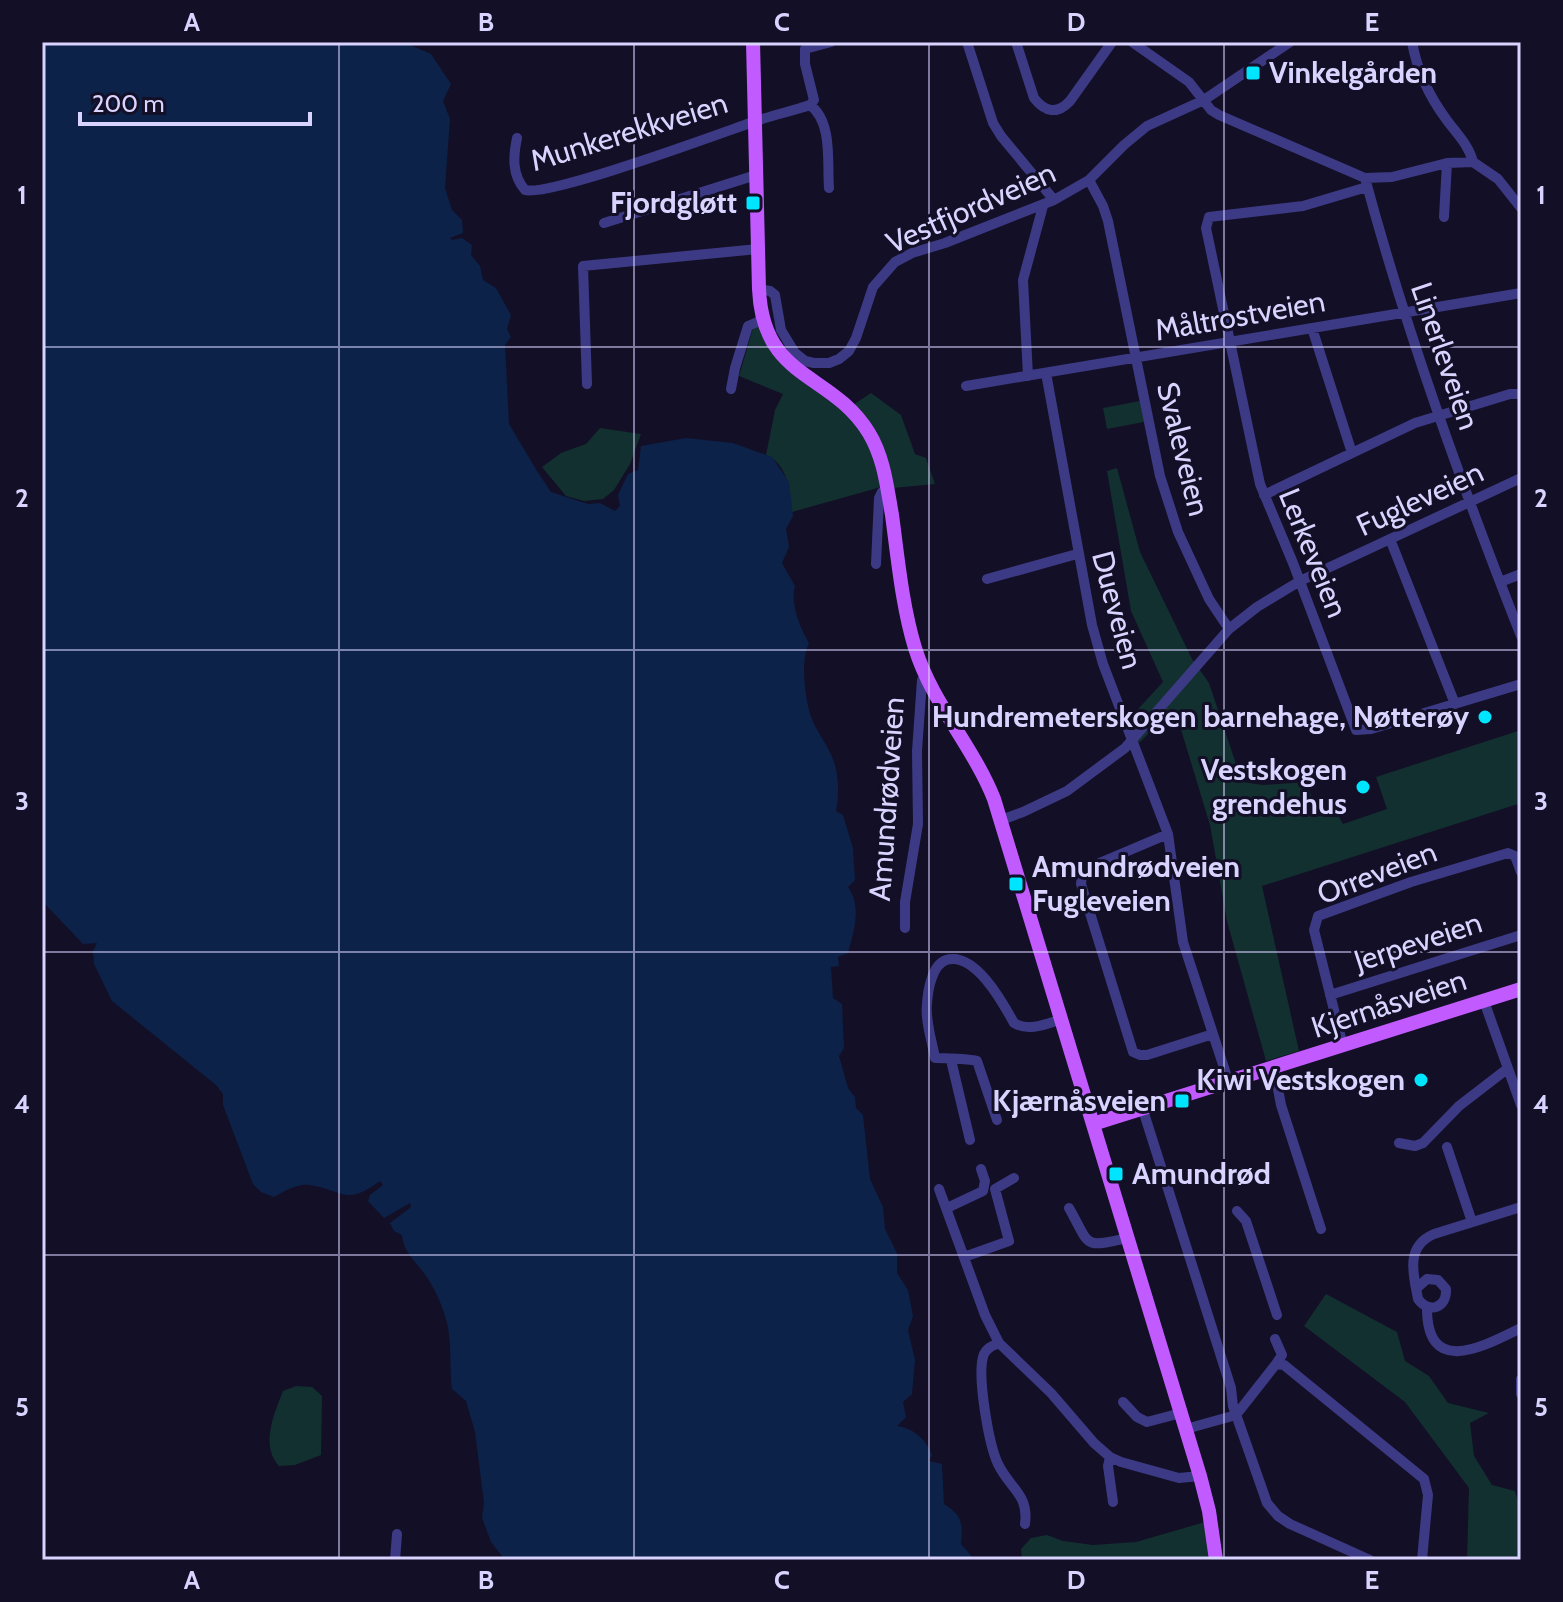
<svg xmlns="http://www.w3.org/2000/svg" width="1563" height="1602" font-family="Cabin,sans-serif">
<rect width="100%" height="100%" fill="#130f26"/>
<path fill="#12302f" d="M760,324C774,369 796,372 830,398C862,423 874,448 881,487L792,512C790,492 788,464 766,455L775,410L783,394L739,376L753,328Z
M871,393L901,415L915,454L926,458L935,484L893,488L885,451L876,430L853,405Z
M1140,401L1144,422L1107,429L1103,408Z
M600,428L641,434L630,464L614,490L603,499L584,501L566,496L542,467L561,453L586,444Z
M1117,468L1140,552L1192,659L1209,683L1242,782L1263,785L1307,782L1317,816L1339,817L1343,824L1387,809L1376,777L1521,730V803L1262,886L1299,1051L1266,1061L1227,921L1210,825L1179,723L1153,729L1139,743L1129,719L1163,682L1131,611L1107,471Z
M1326,1294L1397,1332L1405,1361L1429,1376L1448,1403L1489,1413L1470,1423L1474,1456L1492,1485L1515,1491L1521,1513V1560H1467L1469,1488L1405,1402L1304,1326Z
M296,1386L312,1387L322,1396L321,1455L295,1465L279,1466C260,1445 274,1414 283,1391Z
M1205,1522L1211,1560H1022L1021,1549L1031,1538L1047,1535L1063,1541L1093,1545L1136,1542Z"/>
<path fill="#0c2248" d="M42,42H403L431,54L451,84L443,101L450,119L445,188L452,210L462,220L463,233L450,238L452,240L462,238L472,245L471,255L480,266L483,280L496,288L511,315L507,329L511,337L505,345L509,424L537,471L551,492L588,504L600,503L615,511L620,506L618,495L628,474L638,470L641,446L686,438L733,443L772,457L789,482L793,516L786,529L789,547L782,563L795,586C790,603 800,628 809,643C800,662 805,697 811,717C817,733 829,746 834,762C839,776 839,797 836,811L843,815L853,848L855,880L848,887C862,906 854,931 848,953L838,957L839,966L831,967L833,998L842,1004L844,1048L839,1056L848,1088L855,1097L856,1108L863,1115L870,1179L883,1207L885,1229L897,1253V1273L908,1290L913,1316L908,1330L915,1360L912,1394L903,1402L906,1417L897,1426C913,1428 927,1440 932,1455L929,1461L942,1464L944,1504C962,1515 963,1523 961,1544L975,1560H505L491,1542L482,1518L484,1503L475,1432L466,1401L452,1389C449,1364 453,1337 444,1313C440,1300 432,1284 424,1273C414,1259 404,1253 402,1235L394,1231L390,1223L411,1207L410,1203L384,1218L368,1201L370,1195L383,1185L380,1181C346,1206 345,1191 310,1185C298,1183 284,1191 274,1197L261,1192L253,1184L223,1105V1094L216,1085L112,1001L94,964L93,951L97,943L83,944L42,901Z"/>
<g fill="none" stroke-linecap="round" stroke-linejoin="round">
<path stroke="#3d3a85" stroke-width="10" d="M967,42L993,123L1001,136L1054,200
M1016,42L1034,98C1045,112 1057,115 1070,101L1112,42
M1132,42L1189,82L1211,110L1219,115L1365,178L1392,177L1447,163L1473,162L1498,179L1521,208
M1412,42C1417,70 1429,96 1446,119C1456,133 1469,145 1473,162
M810,105C833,122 827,163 829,188
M517,138C513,157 512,175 525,190C550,197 721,133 756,121C774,115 792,111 810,105L814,100L805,64V49L831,42
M1365,178C1407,334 1462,486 1521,636
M1089,180L1103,206L1108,221L1160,476L1178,532L1209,599L1229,629
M1367,187L1303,206L1209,217L1206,228L1260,484L1293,563L1356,730L1371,729L1521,684
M1444,217L1447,163
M604,223L756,175
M759,289L770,291L775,295L781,330L795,353L805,361L814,363H829L839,359L849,351L856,338L873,287L895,262L912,253L945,243L1054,200L1089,180L1124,145L1147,126L1204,100L1290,42
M1312,328L1352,453
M1046,373L1092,625L1103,664L1168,834L1183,942L1229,1083
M1028,376L1023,280L1043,206
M587,384L583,266L758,249
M966,386L1521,293
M731,389L735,368L748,326L762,320
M1264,495L1415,423L1510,394H1521
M1390,539L1455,704
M876,564L879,498L882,492L888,490
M987,579L1077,554
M1500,582L1521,574
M1001,820L1023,812L1067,791L1125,748L1229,629L1257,607L1300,581L1521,478
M1168,834L1090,867L1082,875L1081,884L1133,1052L1140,1055H1147L1213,1034
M905,928V902L918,824L917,751L922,680L926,675
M1330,995L1521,935
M1484,1001L1521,1105
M1343,1046L1314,930L1318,916L1411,882L1508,853L1515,856L1521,872
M951,1060L970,1140
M1274,1068L1281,1105L1321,1229
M1143,1110L1231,1388L1233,1406L1267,1503L1278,1516L1290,1524L1370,1560
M997,1120L977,1061C972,1059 943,1058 935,1058C932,1041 925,1021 927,1003C928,990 932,965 946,960C975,951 1003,1003 1014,1023C1029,1032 1046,1024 1062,1019
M1399,1143L1415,1146L1423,1143L1459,1106L1507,1069
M1447,1147L1472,1222
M939,1189L985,1315L999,1343L1051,1393L1094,1443L1110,1457L1121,1462L1179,1478L1200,1476
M947,1208L983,1191L985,1181L981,1169
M1069,1208C1091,1247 1082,1248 1128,1238
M1237,1211L1246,1221L1277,1315
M964,1257L1009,1241L995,1189L1014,1178
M1418,1287L1427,1279L1438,1280L1446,1289C1447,1308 1429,1314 1418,1299C1414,1276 1404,1247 1434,1234L1521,1207
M1427,1308C1427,1378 1484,1346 1521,1328
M1275,1339L1282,1355L1276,1364
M999,1343C992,1346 987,1348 984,1354C976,1373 989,1445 998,1464C1010,1489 1029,1494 1025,1524
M1521,1379V1394
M1123,1402L1137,1417L1147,1422L1181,1413
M1186,1429L1236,1415L1276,1364L1284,1365L1424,1479L1428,1495L1422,1560
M1110,1457L1108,1466L1113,1502
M395,1560L397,1534"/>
<path stroke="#c25bff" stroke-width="14" d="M753,42L759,289C763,381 831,371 869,433C884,458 887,487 892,515C898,559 902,605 915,648C932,703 973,746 994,799L1200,1476L1209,1511L1216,1560
M1093,1124L1521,989"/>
</g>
<path fill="none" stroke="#d9d4ff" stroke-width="2" stroke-opacity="0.55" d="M339,42V1560M634,42V1560M929,42V1560M1224,42V1560M42,347H1521M42,650H1521M42,952H1521M42,1255H1521"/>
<g fill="#00e5ff" stroke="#130f26" stroke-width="3">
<rect x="1245" y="65" width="16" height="16" rx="4"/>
<rect x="745" y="195" width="16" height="16" rx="4"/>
<circle cx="1485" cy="717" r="8"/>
<circle cx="1363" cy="787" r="8"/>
<rect x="1008" y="876" width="16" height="16" rx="4"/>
<circle cx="1421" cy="1080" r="8"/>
<rect x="1174" y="1093" width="16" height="16" rx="4"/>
<rect x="1108" y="1166" width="16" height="16" rx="4"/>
</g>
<g text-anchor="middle" stroke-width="6" stroke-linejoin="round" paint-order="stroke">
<g font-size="30" font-weight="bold" fill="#d9d4ff" stroke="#130f26" text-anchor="end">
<text x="1269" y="83" text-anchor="start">Vinkelgården</text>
<text x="737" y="213">Fjordgløtt</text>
<text x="1469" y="727">Hundremeterskogen barnehage, Nøtterøy</text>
<text x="1347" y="780">Vestskogen<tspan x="1347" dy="34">grendehus</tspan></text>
<text x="1032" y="877" text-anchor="start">Amundrødveien<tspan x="1032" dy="34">Fugleveien</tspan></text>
<text x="1405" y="1090">Kiwi Vestskogen</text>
<text x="1166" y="1111">Kjærnåsveien</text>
<text x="1132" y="1184" text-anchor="start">Amundrød</text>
</g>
<g font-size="30" fill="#d9d4ff" stroke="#130f26">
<text transform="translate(629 132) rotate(-17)" y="10">Munkerekkveien</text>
<text transform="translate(971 208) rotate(-24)" y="10">Vestfjordveien</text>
<text transform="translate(1240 316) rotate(-10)" y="10">Måltrostveien</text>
<text transform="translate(1445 356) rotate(71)" y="10">Linerleveien</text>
<text transform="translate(1183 449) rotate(76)" y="10">Svaleveien</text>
<text transform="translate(1420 499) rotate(-25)" y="10">Fugleveien</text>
<text transform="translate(1313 553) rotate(68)" y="10">Lerkeveien</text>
<text transform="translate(1117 610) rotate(75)" y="10">Dueveien</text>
<text transform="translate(887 799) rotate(-86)" y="10">Amundrødveien</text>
<text transform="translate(1377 873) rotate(-21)" y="10">Orreveien</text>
<text transform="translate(1418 942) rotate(-18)" y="10">Jerpeveien</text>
<text transform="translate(1389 1004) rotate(-18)" y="10">Kjernåsveien</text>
</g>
</g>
<rect width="1563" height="1602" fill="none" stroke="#130f26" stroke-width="88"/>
<path d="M80 112v12h230v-12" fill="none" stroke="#d9d4ff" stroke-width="4"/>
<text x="92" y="112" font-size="24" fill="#d9d4ff" stroke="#130f26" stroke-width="6" paint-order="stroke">200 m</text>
<rect x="44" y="44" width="1475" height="1514" fill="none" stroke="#d9d4ff" stroke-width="3"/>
<g font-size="26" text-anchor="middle" font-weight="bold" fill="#d9d4ff">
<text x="192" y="31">A</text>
<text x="486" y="31">B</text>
<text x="782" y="31">C</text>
<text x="1076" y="31">D</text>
<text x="1372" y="31">E</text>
<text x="22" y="204">1</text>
<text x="1541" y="204">1</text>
<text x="22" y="507">2</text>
<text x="1541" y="507">2</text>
<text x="22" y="810">3</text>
<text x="1541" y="810">3</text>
<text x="22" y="1113">4</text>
<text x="1541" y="1113">4</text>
<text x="22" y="1416">5</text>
<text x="1541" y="1416">5</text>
<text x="192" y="1589">A</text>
<text x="486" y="1589">B</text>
<text x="782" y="1589">C</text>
<text x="1076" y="1589">D</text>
<text x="1372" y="1589">E</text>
</g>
</svg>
